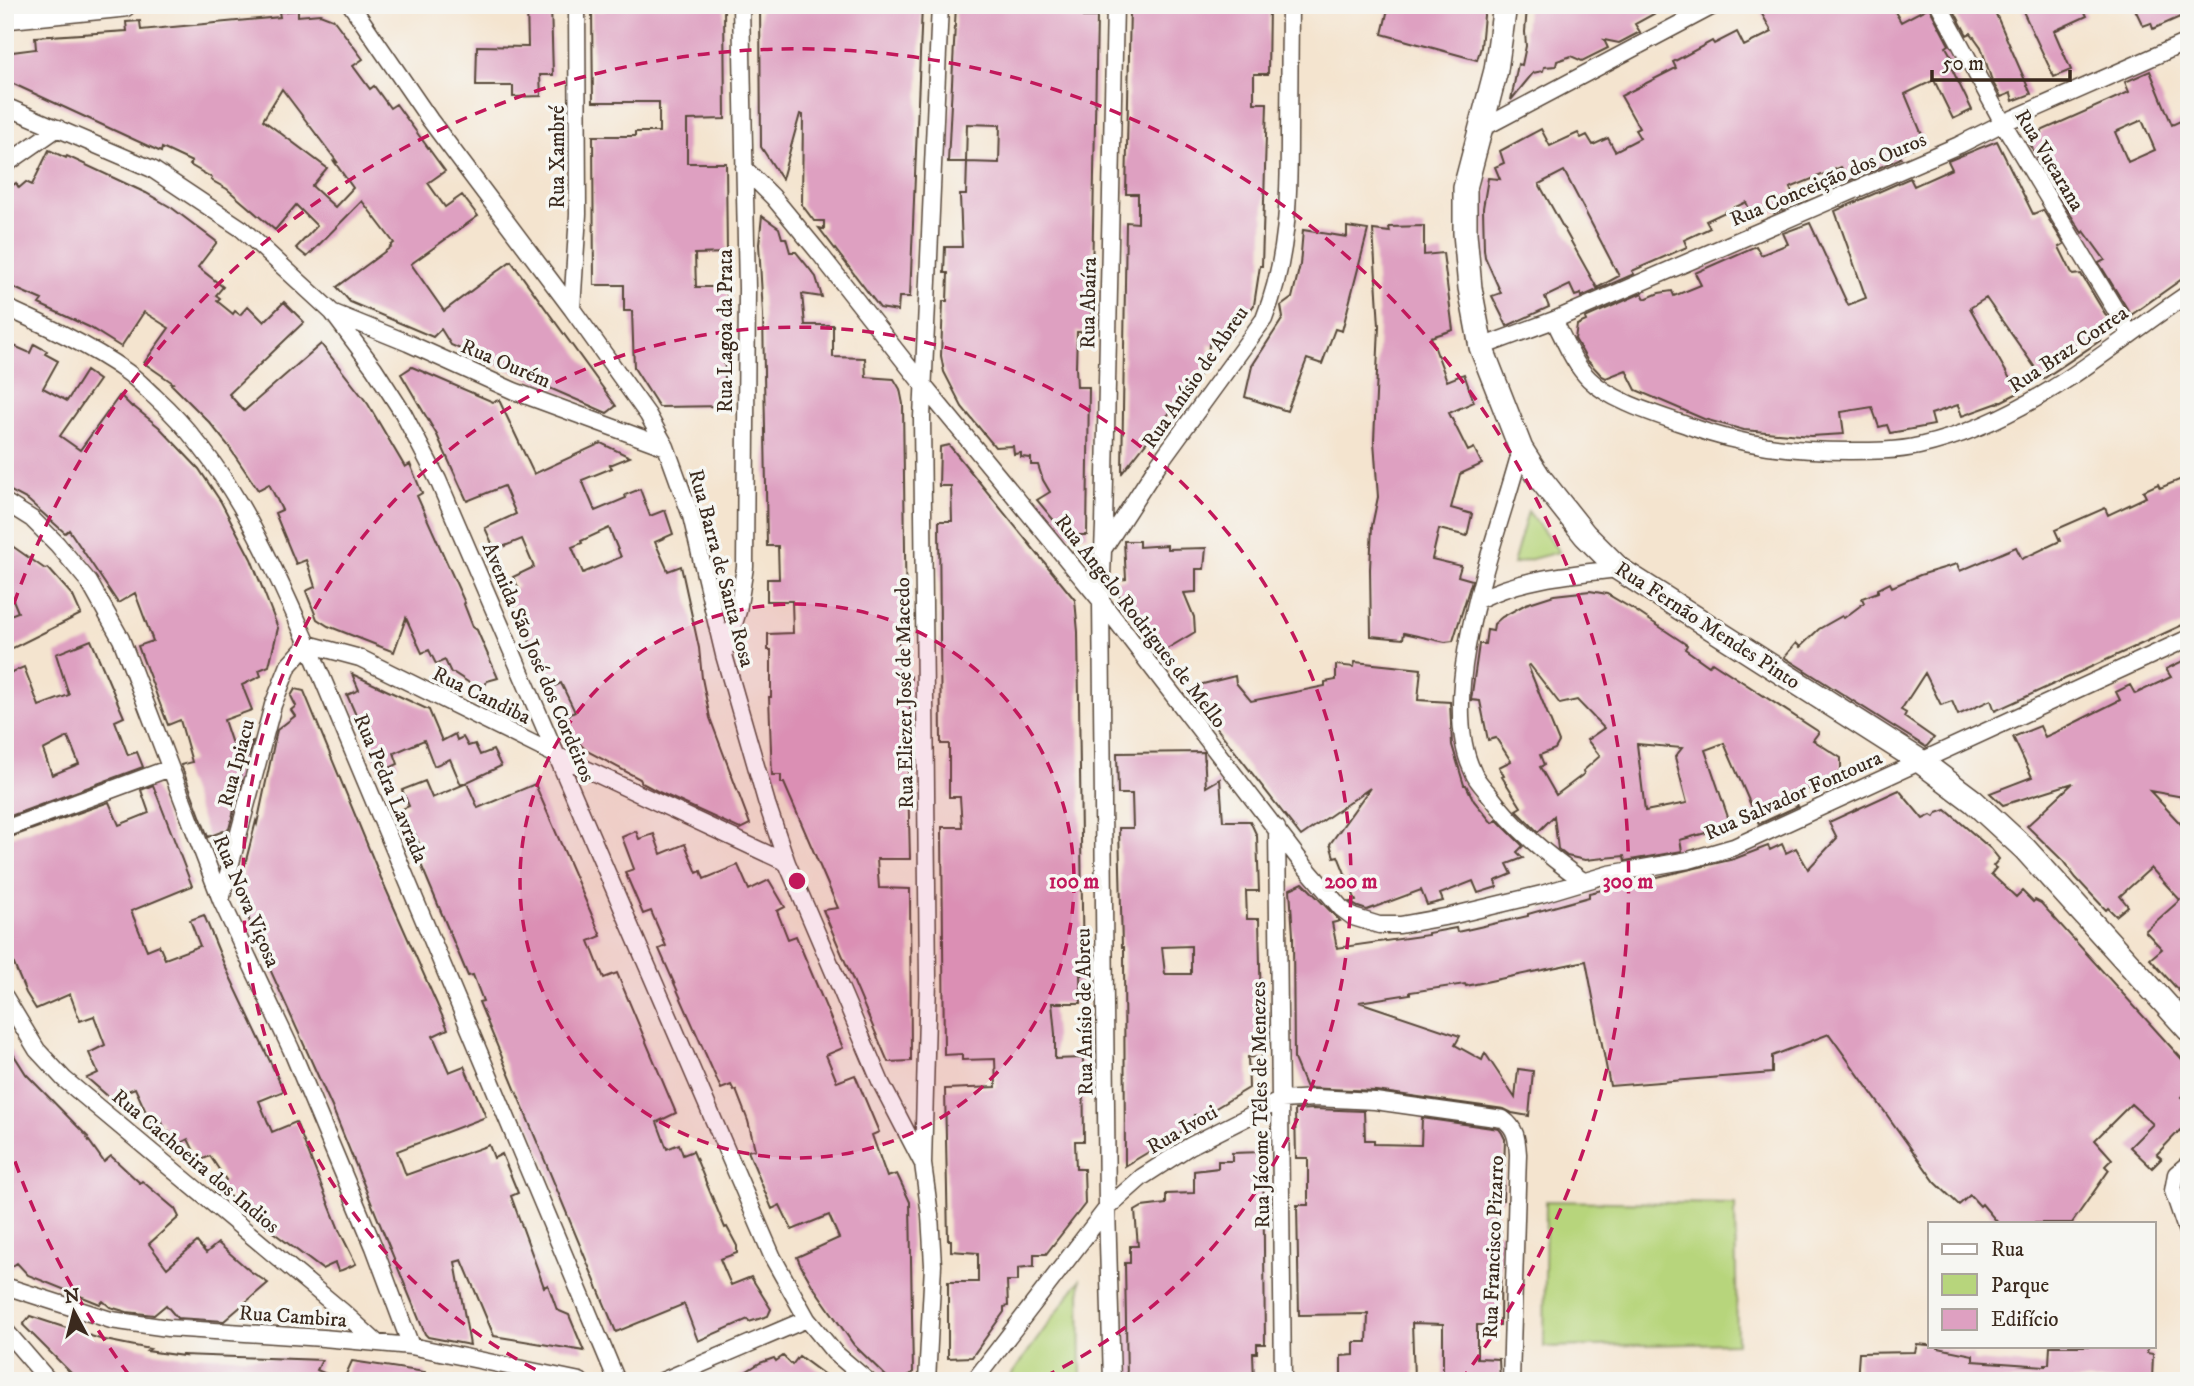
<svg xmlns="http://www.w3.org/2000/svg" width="2194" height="1386" font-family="'IM FELL DW Pica',serif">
<rect width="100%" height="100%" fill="#f6f6f2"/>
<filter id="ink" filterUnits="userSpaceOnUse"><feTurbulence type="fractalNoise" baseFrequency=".0143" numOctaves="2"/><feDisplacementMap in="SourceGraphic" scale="14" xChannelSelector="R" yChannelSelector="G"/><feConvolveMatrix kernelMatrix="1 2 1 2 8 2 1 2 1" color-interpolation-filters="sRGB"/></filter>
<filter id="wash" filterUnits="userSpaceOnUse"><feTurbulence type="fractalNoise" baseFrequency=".00686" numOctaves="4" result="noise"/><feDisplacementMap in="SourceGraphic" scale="28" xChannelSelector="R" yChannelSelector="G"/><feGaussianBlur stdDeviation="1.57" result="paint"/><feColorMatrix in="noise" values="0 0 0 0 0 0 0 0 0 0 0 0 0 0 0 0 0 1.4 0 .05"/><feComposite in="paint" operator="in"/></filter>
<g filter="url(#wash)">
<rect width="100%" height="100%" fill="#f4e4cf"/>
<path fill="#b7d57c" stroke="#79804d" stroke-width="2" d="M1528,511L1559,552L1513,564Z
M1546,1201L1735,1204L1737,1343L1544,1347Z
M1080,1280L1081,1381H1007Z"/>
<g id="blocks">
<path fill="#dea0c1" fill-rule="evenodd" d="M527,5H551L553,75H540L541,96L513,97V86H476L477,46L528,47Z
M605,5H724L725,119L687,120V163H726L727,253L695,254L696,287H727L729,344L724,345L726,406L659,407L634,368L632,311H624V285H594L593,136H635V132H659V102H593L592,11H605Z
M760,5L922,6L910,297H899L898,311L880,308L819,228L824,229V221H814L802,205L803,115L800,114L782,179L761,147Z
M956,5L1006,9V5H1083V17H1097L1091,332H1077L1076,367L1077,387H1089L1087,535H1066L1037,500L1050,492L1043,480L1038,465H1031V458L1021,457V453L1014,454L1013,446L995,447L962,407L944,372L941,356L943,301H947L948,273H944L945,247H962L960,195H966L967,162L999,163L1000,125L967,124L966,162H948Z
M1188,5H1269L1268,74H1254V103H1267L1262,266H1260L1254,305L1231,335L1216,331V345L1209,344L1208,364L1122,473L1126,222L1138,223V194H1126L1130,7H1188Z
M1389,5H1485L1481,47L1477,60L1382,34Z
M1583,5H1670L1635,24L1640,32L1619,43L1604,40L1608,48L1582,61L1571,56L1557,61L1556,66L1544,67L1543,71L1533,73L1511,100L1518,64L1522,65L1526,46L1525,32L1527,8L1583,9Z
M1757,5H1891L1901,22L1929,7L1949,45L1946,47L1954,61L1949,63L1972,110L1953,119L1934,80L1905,94L1925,142L1899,154L1901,158L1849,181L1841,167L1790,188L1795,199L1786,203L1788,207L1774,213L1773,209L1753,217L1746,202L1706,221L1710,228L1684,240L1687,247L1632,271L1634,274L1581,297V294L1575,296L1570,285L1545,297L1549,307L1507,326L1492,296L1501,293L1485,257L1484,249L1483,208L1488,178L1500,179L1495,167L1504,163L1500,151L1541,129L1550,146L1578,133L1581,138L1587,135L1593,145L1608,138L1615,151L1640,138L1635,130L1639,128L1621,96L1676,68L1673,62L1712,41L1714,44L1737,32L1744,46L1772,32ZM1564,171L1619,276L1597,288L1539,184Z
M1951,5H1992L2031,94L2013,101L2011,93L2001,97L1992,81L1981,47L1971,33L1967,35Z
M2020,5H2081L2087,16L2054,31L2071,70L2054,77Z
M2133,5H2189V13L2153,29L2151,23L2143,26Z
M298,10V16L320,14L333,19L363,59L353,66L370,89L374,86L390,108L396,104L445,171L428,183L445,207L462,195L478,216L411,264L444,311L511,261L616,406L607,413L451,345L441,329L433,337L350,302L337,287L391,247L390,246L394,243L362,201L307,257L296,248L317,226L296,205L275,230L227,189L211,180L212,178L190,165L192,162L162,148L161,152L5,80V53L36,49L35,37L127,31L126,22L140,21L141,30L280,17L279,12ZM282,89L338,163L333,160L353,188L335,207L312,186L327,168L263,120Z
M2150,71L2172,125L2189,117V274L2131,315L2099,263L2105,260L2084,231L2082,233L2062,201L2049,168L2044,171L2028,140L2042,133L2041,131L2129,92L2125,82ZM2142,120L2155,150L2128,162L2115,132Z
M1997,141L2033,214L2043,210L2064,244L2059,247L2073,275L2081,274L2110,322L2108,332L2099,338L2101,340L2043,379L1986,298L1970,308L2018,393L1998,403L1962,416L1958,405L1931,414L1934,425L1890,433L1887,425L1879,427L1872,407L1841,412L1844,434L1811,436L1744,430L1704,419L1636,390L1626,370L1606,378L1602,376L1587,360L1575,339L1577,325L1586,321L1585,318L1642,293L1645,299L1659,293L1672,291L1674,296L1701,285L1695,273L1756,246L1761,255L1788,244L1783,233L1810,223L1848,305L1866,298L1835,211L1910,178L1914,186L1952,169L1948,161Z
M49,150L66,158L67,156L146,193L172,208L217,242L198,267L223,287L216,295L220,298L217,301L233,314L235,311L240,315L248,306L264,322L284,302L304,322L229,394L244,411L321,344L368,404L405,467L410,464L422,493L417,496L465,603L464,604L473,627L477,630L498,678L487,681L482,691L454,673H451L445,660L436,664L429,650L422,653L406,618L394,652L328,626L317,619L306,591L315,587L311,574L306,560L296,564L275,513L282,510L269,484L258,490L227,444L210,423L171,384L173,383L144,363L169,328L144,312L121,347L89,327L39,304L42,300L5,284V191L16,183L19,188L26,182L32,185Z
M762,216L779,228L782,238H786L790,252H796L816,277L822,297L802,294L805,325H833V357L865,358L866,377L894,379L900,389L903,404L906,624H898L899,669L901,668V676H911L908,779L910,859H877L879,888L910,889L911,1061L888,1062L823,910L838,908L784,783H781V775H772L769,697H771V650H768V634L793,633L792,601H767V579H779L778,546H767L763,314L759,244Z
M1424,226V255L1443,253L1453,330L1431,337L1447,381L1464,374L1474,402L1449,413L1468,451L1474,448L1482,464L1460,474L1451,508L1472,514L1467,536L1439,529L1432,559L1461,566L1458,576L1472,580L1453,641L1445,642L1404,633L1403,639L1371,636L1370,569L1372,526L1378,497L1374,441L1379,326L1373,230L1390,232L1389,227Z
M1347,227L1368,230L1342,331L1335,329L1322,364L1307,359L1287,411L1245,397L1252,366L1283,318L1281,306L1292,298L1300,265L1303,230L1347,237Z
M5,342L30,353L34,344L47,351L45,354L58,361L43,388L67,401L86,371L99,380L60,436L80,450L120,395L132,407L133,406L159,427L199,469L221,502L251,559L278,628L269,666L259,670L261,676L242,685L252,710L224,720L233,747L253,741L248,757L236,761L242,780L229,829L208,837L181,765L192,762L180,720L168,725L138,646L153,641L135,593L118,603L69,530L65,533L28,500L5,488Z
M412,367L493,402L499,400L534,474L601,443L630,457L610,465L612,468L582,480L595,511L626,498L625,495L640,489L650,516L665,510L673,534L655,542L668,571L681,566L699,648L702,678L710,718L750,824L740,829L659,792L642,783L640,779L587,751L576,740L564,717L575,712L561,683L551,688L507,592L518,587L513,577L534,567L522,539L495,550L485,528L516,514L504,486L467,501L437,435L401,374ZM609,528L621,557L583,573L572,547L582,543L581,541Z
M949,445L1075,600L1078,632L1083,975H1080L1081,1003H1052L1055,1034V1059L1083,1058L1084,1141H1075L1076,1169H1084L1085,1204L1046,1254H1034V1266L1018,1268V1281H1007L1008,1306L1004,1307V1312L972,1357L948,1358V1282H978V1253L951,1251V1240H948L945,1089L996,1087L995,1059L962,1060V1054L944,1055L942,827H962L960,797H949V744H941L939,521H952L951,486H939L940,447Z
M2189,476V622L1995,711L1991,700L1958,715L1952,701L1941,705L1925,673L1901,710L1906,713L1904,717L1934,738L1926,747L1784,657L1796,643L1800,647L1819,629L1842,616L1844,618L1864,603L1862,598L1878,592V589L1890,583L1892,587L1920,575L1957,564L1960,571L2016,547L2022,559L2060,541L2055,530L2105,508L2108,515L2146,497L2143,491L2158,484L2160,488Z
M5,541L45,569L48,568L73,596L81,614L5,652V617L18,612L5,580Z
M1124,541H1139V547L1167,545V549L1206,548L1204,569H1196V592L1184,593L1194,617L1195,632L1160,653L1136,622L1139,621L1120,599L1117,583L1118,580L1126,579Z
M1590,591L1607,594L1636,611L1687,645L1685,649L1709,666L1712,662L1819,732L1813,740L1841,758V772L1793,797L1798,806L1759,824L1724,743L1705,750L1731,826L1680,840L1682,851L1625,861L1624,856L1585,860L1567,856L1558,849L1554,816L1538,832L1516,810L1521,807L1502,777L1504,776L1499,767L1511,761L1496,738L1488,740L1480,701L1471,700L1479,644H1485L1487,630L1493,631L1494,624L1502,617L1526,604L1554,595ZM1530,665L1560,704L1577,700L1604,728L1587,740L1600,756L1583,771L1584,774L1556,795L1540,767L1544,765L1540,755L1555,749L1559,742L1528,666ZM1637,744L1682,748L1675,757L1687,803L1645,811Z
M91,640L124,717L115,721L128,755L137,752L143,767L5,818V675L24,667L39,706L69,695L56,654ZM68,737L79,764L52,775L43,750Z
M2189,658V798L2150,791L2189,833V1002L2150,959L2162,949L2145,931L2180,900L2151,868L2120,896L2128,906L2116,916L2108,908L2106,910L2076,878L2063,861L2027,826L2073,783L2003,805L1990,793L2032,777L2013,737L2040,726L2045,737L2058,731L2120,700L2116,692L2130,685L2135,694L2171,677L2166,669Z
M1355,662L1421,669L1418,700L1450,702L1452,745L1464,785H1466L1474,801L1492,823L1497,820L1523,846L1517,852L1523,858L1507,864L1512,874L1495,881L1497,887L1478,893L1473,881L1440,894L1443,901L1427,905L1421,890L1367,910L1358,907L1350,902L1356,901L1338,856L1334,857L1330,844L1370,788L1301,836L1212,722L1216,718L1210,710L1199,685L1235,676L1236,683L1251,701L1325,686V682L1336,680V665L1354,667Z
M352,674L429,710L442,741L455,734L457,740L463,737L468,746L475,744L480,755L493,750L501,766L461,785L450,759L434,766L424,740L394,753L398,764L381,772L347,695L359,690Z
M295,689L304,691L381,878L448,1029L433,1036L449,1072L464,1066L486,1117L397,1151L406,1175L489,1145L494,1158L502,1154L518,1193L511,1196L544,1287L548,1285L557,1310L569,1315L584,1351L494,1336L462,1260L455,1262L470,1345L428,1337L425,1334L332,1107L251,927L240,884L256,821L257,824L277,730L295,716L291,710L296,706L291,696Z
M1204,752L1206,787L1220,779L1223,821H1250L1257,836L1259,891H1246L1247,919H1259L1262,1058L1248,1057L1249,1088L1204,1115H1194V1125L1125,1166L1124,947H1122L1119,828H1133L1132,794H1118L1117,753ZM1191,946V974H1165L1162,947Z
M425,781L432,798L467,783L478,808L535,784L601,936L589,941L600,969L604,978L617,973L676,1113L657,1122L667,1149L679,1144L683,1155L693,1151L725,1228L727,1227L737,1246V1253L720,1259L731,1285L751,1277L771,1309L768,1316L749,1322L748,1319L698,1341L684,1304L616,1332L479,1002L483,1001L473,975L468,976L420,862L426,860L415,834L408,837L398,811L409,806L402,790Z
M153,785L192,886L131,911L147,950L159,945L165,959L200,946L190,920L204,915L224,964L284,1091L259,1101L272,1132L296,1122L340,1232L356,1264L342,1270L338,1271L335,1263L322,1269L274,1233L217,1186L226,1180L210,1156L199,1161L188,1139L175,1146L169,1132L166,1133L161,1119L151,1123L135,1088L110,1098L87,1078L98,1073L89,1053L105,1045L94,1016L80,1021L70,994L36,1009L26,993L5,943V839L109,802L119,825L149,813L141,790Z
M1899,790L1923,819L1931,815L1934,817L1937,813L1946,810L1991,849L1999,859L1993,866L1996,868L1991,874L2016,897L2022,891L2033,902L2035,900L2041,903L2189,1067V1089L2181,1097L2189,1104V1137L2180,1130L2157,1154L2162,1158L2152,1168L2130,1147L2153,1124L2131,1104L2095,1140L2112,1159L2105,1166L2109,1170L2072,1223H1998L1982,1204L1980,1206L1970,1195L1959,1205L1935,1182L1829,1034L1772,1056V1073L1610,1086L1586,961L1466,986L1465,984L1410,992V994L1359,1002L1460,1036L1455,1045L1482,1060L1485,1053L1515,1098L1518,1069L1533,1071L1529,1116L1512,1113L1504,1109L1376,1091L1306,1088L1294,1059L1293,935L1290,889L1303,883L1340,921L1332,923L1337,948L1428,935V933L1456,928L1457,932L1528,916V914L1589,897V893L1734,859L1768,846L1770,850L1782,844L1786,853L1796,848L1808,869L1837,838L1829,822Z
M636,831L639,839L654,834L661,854L685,844L697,873L701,871L704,879L738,865L749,890L769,880L785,907L777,911L788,939L796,936L843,1048L826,1055L837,1082L855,1075L879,1132L872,1135L887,1177L897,1174L910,1202L913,1373L907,1376L908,1381H891L854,1345L812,1285L800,1264L797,1257L839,1238L829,1215L792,1230L780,1205L772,1209L748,1151L755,1149L748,1121L736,1090L734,1091L731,1085L721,1089L659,949L666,946L651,911L643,914L625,872L634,869L622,837Z
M5,1041L26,1074L88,1137L87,1138L104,1162L111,1156L140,1183L142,1181L175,1209L179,1217L149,1244L167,1268L197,1242L206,1253L218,1243L250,1271L268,1283L224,1321L177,1318L166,1305L154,1315L127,1312L110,1307L103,1301L100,1304L28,1275L17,1263L5,1271Z
M1314,1109L1364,1111L1365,1140H1374V1144L1421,1145L1422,1118L1499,1129L1502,1133L1505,1139L1503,1200H1497L1496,1232H1501L1500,1325H1477V1358L1499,1359L1500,1380L1443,1379V1324L1412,1323L1414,1377L1341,1381V1356L1354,1355V1342H1367L1368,1314L1299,1315L1297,1205H1308V1158H1296L1295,1110Z
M1263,1152L1265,1344H1257V1353H1253L1254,1381H1127L1125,1263H1130V1246H1138L1135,1211L1142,1207L1166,1204V1194L1194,1193V1171L1218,1168V1161H1232V1153Z
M30,1316L100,1339L150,1349L147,1351L184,1356L183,1355L322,1360L317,1370L342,1381H79L23,1325Z
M1917,1344L1938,1346V1348L1973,1355V1361L2045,1366V1364H2049L2050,1346H2148L2147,1353L2153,1354L2152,1381H1857L1859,1353L1915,1352Z
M783,1356L792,1365L799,1356L833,1381H731L760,1363L774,1358L776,1361Z
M352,1361L425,1372V1381H343Z"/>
</g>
</g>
<g filter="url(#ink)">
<use href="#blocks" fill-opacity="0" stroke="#574639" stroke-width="2"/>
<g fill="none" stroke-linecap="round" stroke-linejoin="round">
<defs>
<path id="street" d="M351,5L430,120L572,309L648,415L666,447L691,516L724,655L767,804L787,863L881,1083L922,1162
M1939,5L2003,123L2130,334
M5,106L152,169L242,229L332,312L374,368L403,413L438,480L773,1258L807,1319L834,1352L868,1381
M1481,129L1715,5
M5,165L58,128
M744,168L773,197L820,254L923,385L1101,601L1302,863L1341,908L1353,917L1379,925H1400L1450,916L1542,894L1609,874L1689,860L1734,847L2189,638
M5,307C47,326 89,345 127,372C137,379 146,389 155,397C230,466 267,553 308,644L617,1381
M572,309L578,214L577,5
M334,313L408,343L514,391L666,447
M1554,320C1564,339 1573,363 1589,379C1612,402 1659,415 1689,426C1742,446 1794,451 1850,451C1872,451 1897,451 1919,446C1964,436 2011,414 2050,390C2098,361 2142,324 2189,293
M1481,347L1554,320L1959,145L2003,123L2189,41
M1521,449C1499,534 1434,691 1473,772C1476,780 1483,787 1489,794C1515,829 1547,855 1583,881
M5,502L32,519L57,544L89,582L121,639L221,900L291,1049L374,1247L411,1346
M1104,548L1157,466L1264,319C1288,259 1289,198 1289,134C1289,91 1290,48 1290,5
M1478,600C1521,578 1572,574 1619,569
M725,652L738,611L745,567L747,289L741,5
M1277,828L1283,1381
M5,829L170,768
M221,900L273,705L289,665L308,644L360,658L556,755L787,863
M5,997L37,1050L64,1079L343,1312L377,1343
M2189,1163L2176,1174L2173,1191L2189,1238
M5,1286L111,1320L168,1328L323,1338L411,1346L580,1381
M5,1330L49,1381
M662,1381L807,1319
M927,1381L933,1265L930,1215L923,1164L928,979L922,418L940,5
M974,1381L1107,1208L1142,1177L1190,1146L1281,1100L1315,1098L1375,1101L1503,1119C1516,1128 1517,1139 1518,1154L1511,1381
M1112,1381L1107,1208L1101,601L1104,525L1115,5"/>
<path id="secondary" d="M1505,5L1496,70L1465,188V233L1470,288L1481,347L1521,449L1539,477L1585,535L1619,569L1920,761L1973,801L2025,849L2189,1030
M5,17L124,5"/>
</defs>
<use href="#street" stroke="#574639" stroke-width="19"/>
<use href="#secondary" stroke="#574639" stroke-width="26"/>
<use href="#street" stroke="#fff" stroke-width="16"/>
<use href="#secondary" stroke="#fff" stroke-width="23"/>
</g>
</g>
<circle cx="797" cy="881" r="277" fill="#c2185b" fill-opacity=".12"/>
<g fill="none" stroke="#c2185b" stroke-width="3.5" stroke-dasharray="12 9">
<circle cx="797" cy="881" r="277"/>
<path d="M554 1379A554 554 0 1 1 1040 1379"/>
<path d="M129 1375A831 831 0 0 1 7 1138M7 624A831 831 0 1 1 1465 1375"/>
</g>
<g text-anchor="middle" stroke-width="7" stroke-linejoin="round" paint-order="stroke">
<g font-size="21" fill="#3b2a1e" stroke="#f6f6f2">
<text transform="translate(557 157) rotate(-90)" y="7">Rua Xambré</text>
<text transform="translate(2050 160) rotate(59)" y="7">Rua Vuearana</text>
<text transform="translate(1828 179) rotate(-23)" y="7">Rua Conceição dos Ouros</text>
<text transform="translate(1088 303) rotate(-89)" y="7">Rua Abaíra</text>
<text transform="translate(725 331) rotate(-90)" y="7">Rua Lagoa da Prata</text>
<text transform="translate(2068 349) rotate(-34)" y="7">Rua Braz Correa</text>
<text transform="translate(506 363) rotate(23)" y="7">Rua Ourém</text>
<text transform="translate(1195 377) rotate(-55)" y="7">Rua Anísio de Abreu</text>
<text transform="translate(722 568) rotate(75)" y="7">Rua Barra de Santa Rosa</text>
<text transform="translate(1141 621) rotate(52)" y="7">Rua Angelo Rodrigues de Mello</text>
<text transform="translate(1708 625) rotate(33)" y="7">Rua Fernão Mendes Pinto</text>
<text transform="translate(539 662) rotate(67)" y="7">Avenida São José dos Cordeiros</text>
<text transform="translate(904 693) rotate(-91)" y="7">Rua Eliezer José de Macedo</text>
<text transform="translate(482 695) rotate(26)" y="7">Rua Candiba</text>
<text transform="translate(236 763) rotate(-75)" y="7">Rua Ipiacu</text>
<text transform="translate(391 788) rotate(67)" y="7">Rua Pedra Lavrada</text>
<text transform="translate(1793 795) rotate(-24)" y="7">Rua Salvador Fontoura</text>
<text transform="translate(247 901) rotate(67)" y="7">Rua Nova Viçosa</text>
<text transform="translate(1084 1012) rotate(-91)" y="7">Rua Anísio de Abreu</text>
<text transform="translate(1260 1105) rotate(-91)" y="7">Rua Jácome Téles de Menezes</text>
<text transform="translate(1182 1129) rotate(-30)" y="7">Rua Ivoti</text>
<text transform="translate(196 1161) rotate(40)" y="7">Rua Cachoeira dos Indios</text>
<text transform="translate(1493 1247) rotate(-88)" y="7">Rua Francisco Pizarro</text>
<text transform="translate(293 1316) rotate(4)" y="7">Rua Cambira</text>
</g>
</g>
<circle cx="797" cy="881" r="10" fill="#c2185b" stroke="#f6f6f2" stroke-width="3.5"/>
<g font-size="21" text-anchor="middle" font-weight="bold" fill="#c2185b" stroke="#f6f6f2" stroke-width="7" stroke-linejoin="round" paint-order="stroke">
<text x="1074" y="888">100 m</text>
<text x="1351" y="888">200 m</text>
<text x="1628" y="888">300 m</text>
</g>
<rect width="2194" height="1386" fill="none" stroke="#f6f6f2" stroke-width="28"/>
<rect x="1928" y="1222" width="228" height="126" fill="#f6f6f2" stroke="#aba49d" stroke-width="2"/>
<rect x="1942" y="1244" width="35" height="10" fill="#ffffff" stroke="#aba49d" stroke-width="2"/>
<text x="1991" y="1256" font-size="21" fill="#3b2a1e">Rua</text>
<rect x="1942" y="1274" width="35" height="21" fill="#b7d57c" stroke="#aba49d" stroke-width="2"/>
<text x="1991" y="1292" font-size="21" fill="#3b2a1e">Parque</text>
<rect x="1942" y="1309" width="35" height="21" fill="#dea0c1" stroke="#aba49d" stroke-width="2"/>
<text x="1991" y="1326" font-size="21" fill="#3b2a1e">Edifício</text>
<g transform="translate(74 1312) rotate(353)" stroke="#f6f6f2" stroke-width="5" paint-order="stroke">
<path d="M0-5L12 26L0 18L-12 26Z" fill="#3b2a1e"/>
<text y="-10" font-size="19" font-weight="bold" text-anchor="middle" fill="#3b2a1e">N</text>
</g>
<path d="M1932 70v10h138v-10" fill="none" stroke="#3b2a1e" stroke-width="3.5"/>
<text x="1942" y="70" font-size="21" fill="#3b2a1e" stroke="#f6f6f2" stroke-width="5" paint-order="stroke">50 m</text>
</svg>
